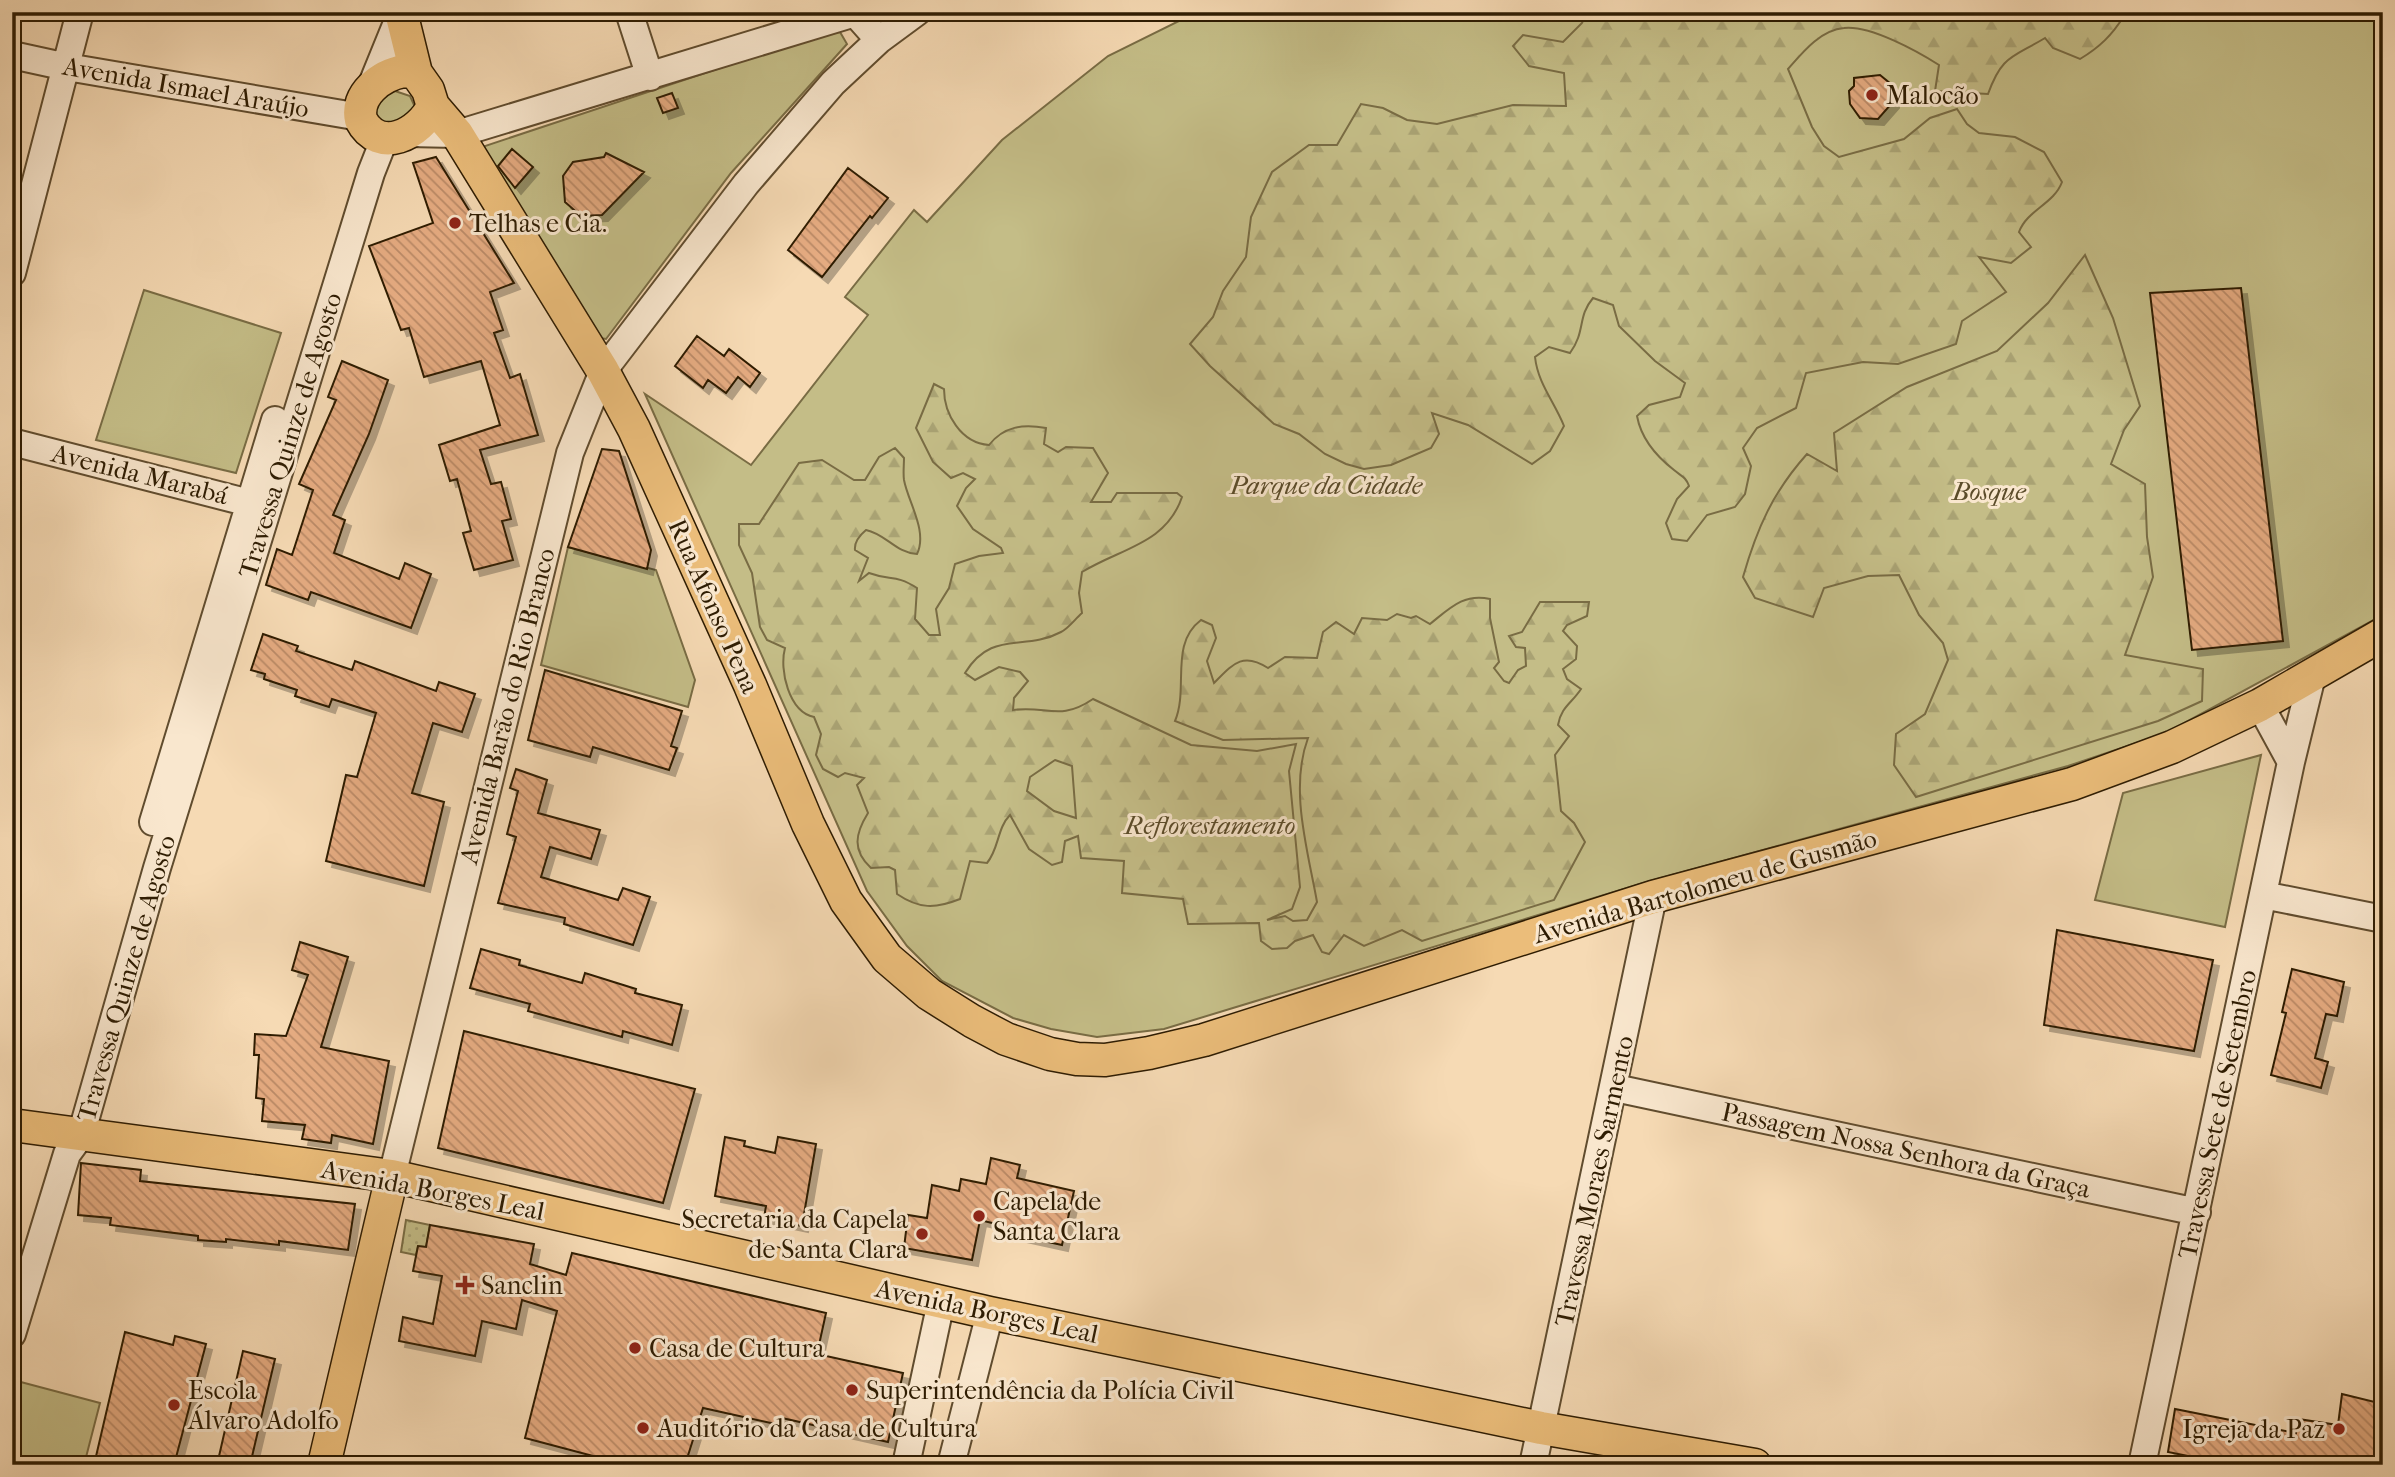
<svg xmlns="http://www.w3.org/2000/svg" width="2395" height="1477" font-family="'IM FELL French Canon',serif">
<defs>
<pattern id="forest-firs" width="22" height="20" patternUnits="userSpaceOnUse" patternTransform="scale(1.75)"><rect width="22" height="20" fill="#c4bd87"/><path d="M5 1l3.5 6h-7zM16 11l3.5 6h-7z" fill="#a9a273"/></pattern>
<pattern id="garden-dots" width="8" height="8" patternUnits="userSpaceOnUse" patternTransform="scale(1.75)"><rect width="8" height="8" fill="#c4bd87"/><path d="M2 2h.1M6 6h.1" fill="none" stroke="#a9a273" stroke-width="1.8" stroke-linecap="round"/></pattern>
<pattern id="building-back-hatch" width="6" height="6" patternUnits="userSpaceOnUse" patternTransform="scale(1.75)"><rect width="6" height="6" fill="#e5ab81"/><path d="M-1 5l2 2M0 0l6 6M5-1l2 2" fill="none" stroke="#ba8a67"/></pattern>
<filter id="shadow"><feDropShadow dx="6" dy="6" stdDeviation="0" flood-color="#0004"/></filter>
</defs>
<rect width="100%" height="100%" fill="#f6dab4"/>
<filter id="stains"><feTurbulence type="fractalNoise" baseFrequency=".00286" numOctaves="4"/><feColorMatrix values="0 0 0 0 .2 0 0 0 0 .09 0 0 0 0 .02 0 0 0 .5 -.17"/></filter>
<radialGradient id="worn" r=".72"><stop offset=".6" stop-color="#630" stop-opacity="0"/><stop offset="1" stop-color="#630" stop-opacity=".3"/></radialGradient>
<path fill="#c4bd87" stroke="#796c44" stroke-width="2" d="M1197,12H2383V615L2166,733L2068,766L1650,881L1164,1029L1097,1037L1051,1029L1013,1018L942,981L907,946L867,891L645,394L751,465L868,315L845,297L914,210L927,222L1002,140L1108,56Z
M840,32L847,44L731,173L606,339L600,338L481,151L485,146L820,35Z
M395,91L410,96L415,107L393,127L365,115L387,93Z
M144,290L281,333L236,473L96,440Z
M568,547L656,570L695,680L688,707L541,665Z
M2261,755L2225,927L2095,900L2123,793Z
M17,1381L100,1403L84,1465H12V1400Z"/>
<path fill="url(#forest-firs)" stroke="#796c44" stroke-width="2" fill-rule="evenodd" d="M1587,12H2123L2124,16C2112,35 2100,47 2080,59L2053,48L2045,38C2012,58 2002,55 1988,94L1935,91L1939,65C1917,51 1870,25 1844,28C1820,30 1802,53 1788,69L1812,127L1824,146L1839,157L1904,139L1930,118L1957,109L1967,124L1979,133L2015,137L2044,152L2062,182C2054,204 2027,210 2019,232L2031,247L2011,263L1979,257L2006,292L1962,321L1956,344L1898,364L1863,362L1806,373L1796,408L1757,428L1743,448L1751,466L1745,494L1735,507L1707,515L1687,541L1672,539L1666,523L1677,499L1689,486C1686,477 1681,476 1674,470C1656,456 1641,438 1637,416L1649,405L1680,397L1685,383L1655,361L1619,326L1613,305L1593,298C1577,317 1586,331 1570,353L1549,347L1535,357C1538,384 1554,401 1564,426L1550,451L1532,464L1468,425L1432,413L1439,434L1431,448L1391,465L1364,469L1346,464L1325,454L1299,434L1274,424L1210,366L1190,344L1213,317L1223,291L1246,257L1251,217L1272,172L1309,145H1337L1361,104L1383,108L1407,120L1437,124L1513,105L1566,106L1564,73L1529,66L1513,46L1523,35L1563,42L1582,23Z
M2085,255L2113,318L2140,406L2124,430L2111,464L2145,484L2147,537L2153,577L2125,655L2203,669L2202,701L2158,721L1916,797L1894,765L1896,734L1925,714L1948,660L1943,643L1919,615L1899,575L1868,576L1824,588L1813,617L1755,598L1743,577C1757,528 1773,492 1807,454L1837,471L1834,433L1907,387L1997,351L2048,303Z
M934,384L944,389C944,414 961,443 989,445C1004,426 1023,424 1046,428L1044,444L1058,452L1066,447L1093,448L1108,473L1091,502H1111L1117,493H1177L1182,497C1166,544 1121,548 1082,572L1079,593L1082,613C1075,619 1069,628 1061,632C1024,652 992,629 965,673L975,680L999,667L1020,672L1028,681L1014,698L1013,710C1047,705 1059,722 1093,699L1191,745L1257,751L1296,744L1289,771L1300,887L1292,909L1267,920L1285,916L1293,921L1307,920L1317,902C1308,851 1289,789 1308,738L1223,740L1175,721C1189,688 1169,644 1201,620L1212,625L1216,638L1207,661L1214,683C1232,665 1242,651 1268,668L1285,657L1317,658L1323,632L1336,622L1354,634L1362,618L1387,620L1397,614L1411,618L1416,616L1430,624C1450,608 1464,593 1490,599V618L1499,662L1494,668L1504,681L1509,683L1518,670L1526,666L1525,648L1516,647L1509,636L1522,632L1540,602H1589L1587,616L1567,625L1563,631L1577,646L1576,659L1563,669L1567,679L1581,689C1572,703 1561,707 1558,725L1569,736L1555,755L1561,811L1574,823L1585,842L1554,900L1422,941L1402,930L1364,946L1344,935L1329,954L1322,952L1313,935L1295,941L1287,948L1272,949L1261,941L1259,923L1188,924L1183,899L1122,893L1124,861L1081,858L1078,836L1065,841L1062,862L1052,865L1029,849L1010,815C997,828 999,849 987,863L970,861L960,899C935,909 919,909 897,894L895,870L889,867L871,868C852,850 855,834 868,813L857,785L864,778L845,773L838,777L823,769L816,755L821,734L814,717C789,712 779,670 785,648L767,640L760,627L752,573L739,545V524H759L799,463L822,460L854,480H865L879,457L895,448L904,458C904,465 903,473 904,480C908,502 928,531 917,554C896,553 886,534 866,530C860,535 854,541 855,550L868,558L859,581L869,573C891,581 895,574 917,588L915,619L929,635H940L936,609L949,588L955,564L979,556L1003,553L1001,548L973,529L957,506L966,488L975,479L963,473L951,478L933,462L916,428ZM1055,760L1072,766L1076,818L1054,811L1027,791L1030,777Z"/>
<path fill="url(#garden-dots)" stroke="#796c44" stroke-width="2" d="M406,1220L430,1225L426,1247L418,1246L416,1255L401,1252Z"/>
<path fill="url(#building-back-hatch)" stroke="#2e1c02" stroke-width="2" filter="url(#shadow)" d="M1880,75L1891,84L1893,102L1878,119L1860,118L1850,104L1849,91L1854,86V78Z
M672,93L678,108L663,113L657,98Z
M512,149L533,167L515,188L498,166Z
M606,153L644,172L602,215L581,216L565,202L563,176L573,162L604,157Z
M436,157L514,283L490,292L503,330L494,333L510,378L520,374L538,435L480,450L491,484L501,482L511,519L502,521L513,560L474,570L463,533L471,531L457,479L450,481L439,445L500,425L481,361L424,377L409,328L401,330L369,246L433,223L413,163Z
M848,168L888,198L872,218L870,216L822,277L788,250Z
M2241,288L2283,641L2192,650L2150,293Z
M697,336L724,356L729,349L760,373L750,387L738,377L726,393L708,380L703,388L675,366Z
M342,361L388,380L369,434L333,515L345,520L334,553L399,579L405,563L431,574L411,628L311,592L308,600L266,585L277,549L292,555L313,490L299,484L336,400L328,397Z
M602,449L619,451L651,550L647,569L568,547Z
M263,634L298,646L296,651L352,670L355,661L436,691L439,682L475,694L462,732L433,723L412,793L444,802L424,886L326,861L346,775L357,777L376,713L332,699L329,707L295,696L297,690L264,679L265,674L251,670Z
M545,670L682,711L671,746L677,748L669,770L593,747L590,757L528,740Z
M516,769L547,780L538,813L600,830L591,859L550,847L541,877L618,900L623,888L650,897L633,945L564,924L565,918L498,903L516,837L507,834L518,791L510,788Z
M2057,930L2213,960L2194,1051L2044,1025Z
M300,942L348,957L321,1047L389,1061L373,1144L332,1135L331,1143L302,1139L305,1125L262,1121L264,1099L256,1098L259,1055H254L255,1034L286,1036L308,975L292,970Z
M481,949L520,960L519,965L582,983L585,973L636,989L635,993L682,1005L672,1045L623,1031L622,1037L528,1011L530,1004L470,988Z
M2292,969L2344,982L2337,1016L2326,1014L2315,1058L2328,1062L2321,1088L2271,1075L2286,1013L2282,1012Z
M464,1031L695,1089L663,1203L438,1148Z
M725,1137L745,1141L744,1146L775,1153L778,1137L816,1144L802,1226L764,1218L766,1206L715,1196Z
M991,1158L1020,1165L1017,1178L1074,1191L1062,1245L1007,1233L1008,1227L980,1220L972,1260L904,1248L908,1215L927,1218L932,1185L959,1191L961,1179L986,1184Z
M81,1163L141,1170L140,1181L355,1204L348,1250L279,1241V1245L226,1239V1242L198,1240V1236L110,1225L111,1218L78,1215Z
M430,1225L534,1244L530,1264L566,1275L572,1253L826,1313L817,1354L903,1373L888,1442L782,1418L780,1425L703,1408L685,1465H627L525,1438L557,1311L522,1300L516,1329L482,1321L475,1356L399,1341L403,1317L433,1324L442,1276L413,1271L418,1246L426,1247Z
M125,1332L173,1345L175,1336L206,1344L174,1465H94Z
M243,1351L275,1359L250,1465H217Z
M2342,1394L2383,1404V1465H2233L2168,1452L2175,1409L2296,1433L2298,1419L2338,1425Z"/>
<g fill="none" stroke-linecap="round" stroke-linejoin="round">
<defs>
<path id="minor" d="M629,12L650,77
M12,55L67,67L360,117
M370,89L401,13
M407,133L457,134L855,13L879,40
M12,273L80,12
M12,442L265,507
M2260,705L2291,762
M153,822L275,420
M2263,895L2383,919
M1615,1088L2197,1212
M392,1176L570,453L603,371L746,184L833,83L879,40L917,12
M12,1334L67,1154L81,1135L157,868L371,173L384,140
M906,1465L941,1302
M951,1465L990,1313
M1533,1465L1653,897
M2142,1465L2291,762L2312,676"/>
<path id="major" d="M401,12L416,73
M404,71L416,73L428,90L433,106C420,134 379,155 361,120C355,95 381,75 404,71Z
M433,106L457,134L603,371L634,429L750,685L808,824L846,901L887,958L929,994L972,1021L1006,1039L1050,1054L1077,1059L1105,1060L1149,1053L1204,1040L1653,897L2072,784L2172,747L2260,705L2383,634
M12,1125L392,1176L990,1313L1541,1428L1755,1465
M324,1465L392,1176"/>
</defs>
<use href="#minor" stroke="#604c2e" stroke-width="30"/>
<use href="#major" stroke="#2e1c02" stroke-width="35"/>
<use href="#minor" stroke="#f9e7ce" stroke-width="26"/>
<use href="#major" stroke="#ebbd7a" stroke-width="32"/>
</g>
<g fill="#8f2418" stroke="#f9e7ce" stroke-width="2.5">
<circle cx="1872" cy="95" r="7"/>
<circle cx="455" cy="223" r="7"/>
<circle cx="979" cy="1216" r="7"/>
<circle cx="922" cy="1234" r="7"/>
<path d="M461.5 1274.5h7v7h7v7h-7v7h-7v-7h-7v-7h7z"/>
<circle cx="635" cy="1348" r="7"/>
<circle cx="852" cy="1390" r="7"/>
<circle cx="174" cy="1405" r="7"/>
<circle cx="643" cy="1428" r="7"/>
<circle cx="2339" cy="1429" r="7"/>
</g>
<g text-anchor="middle" stroke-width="6" stroke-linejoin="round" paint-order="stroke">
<g font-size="26" fill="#2e1c02" stroke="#f9e7ce">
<text transform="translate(186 87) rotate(10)" y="9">Avenida Ismael Araújo</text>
<text transform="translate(290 435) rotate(-73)" y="9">Travessa Quinze de Agosto</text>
<text transform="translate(140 474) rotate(14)" y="9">Avenida Marabá</text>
<text transform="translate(714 606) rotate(66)" y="9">Rua Afonso Pena</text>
<text transform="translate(507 706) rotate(-76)" y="9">Avenida Barão do Rio Branco</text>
<text transform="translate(1705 886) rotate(-16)" y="9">Avenida Bartolomeu de Gusmão</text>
<text transform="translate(126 978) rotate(-74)" y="9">Travessa Quinze de Agosto</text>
<text transform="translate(2217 1114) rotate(-78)" y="9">Travessa Sete de Setembro</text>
<text transform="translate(1906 1150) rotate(12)" y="9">Passagem Nossa Senhora da Graça</text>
<text transform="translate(1594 1181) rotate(-78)" y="9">Travessa Moraes Sarmento</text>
<text transform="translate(433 1190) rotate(11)" y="9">Avenida Borges Leal</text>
<text transform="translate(987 1311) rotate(12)" y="9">Avenida Borges Leal</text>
</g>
<g font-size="26" fill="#2e1c02" stroke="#f9e7ce" text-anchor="start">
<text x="1886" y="104">Malocão</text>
<text x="469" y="232">Telhas e Cia.</text>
<text x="993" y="1210">Capela de<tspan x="993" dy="30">Santa Clara</tspan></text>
<text x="908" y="1228" text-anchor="end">Secretaria da Capela<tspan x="908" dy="30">de Santa Clara</tspan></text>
<text x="481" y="1294">Sanclin</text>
<text x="649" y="1357">Casa de Cultura</text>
<text x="188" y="1399">Escola<tspan x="188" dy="30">Álvaro Adolfo</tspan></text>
<text x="866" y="1399">Superintendência da Polícia Civil</text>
<text x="657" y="1437">Auditório da Casa de Cultura</text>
<text x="2325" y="1438" text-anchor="end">Igreja da Paz</text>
</g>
<g font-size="26" font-style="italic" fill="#5b4c2a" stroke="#f9e7ce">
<text x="1326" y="494">Parque da Cidade</text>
<text x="1989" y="500">Bosque</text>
<text x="1210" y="834">Reflorestamento</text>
</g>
</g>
<rect width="2395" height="1477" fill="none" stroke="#f6dab4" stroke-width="42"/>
<rect x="14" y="14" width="2367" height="1449" fill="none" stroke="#2e1c02" stroke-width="3.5"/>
<rect x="21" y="21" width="2353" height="1435" fill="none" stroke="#2e1c02" stroke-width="2"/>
<rect width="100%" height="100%" filter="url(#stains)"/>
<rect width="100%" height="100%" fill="url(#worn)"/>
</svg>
